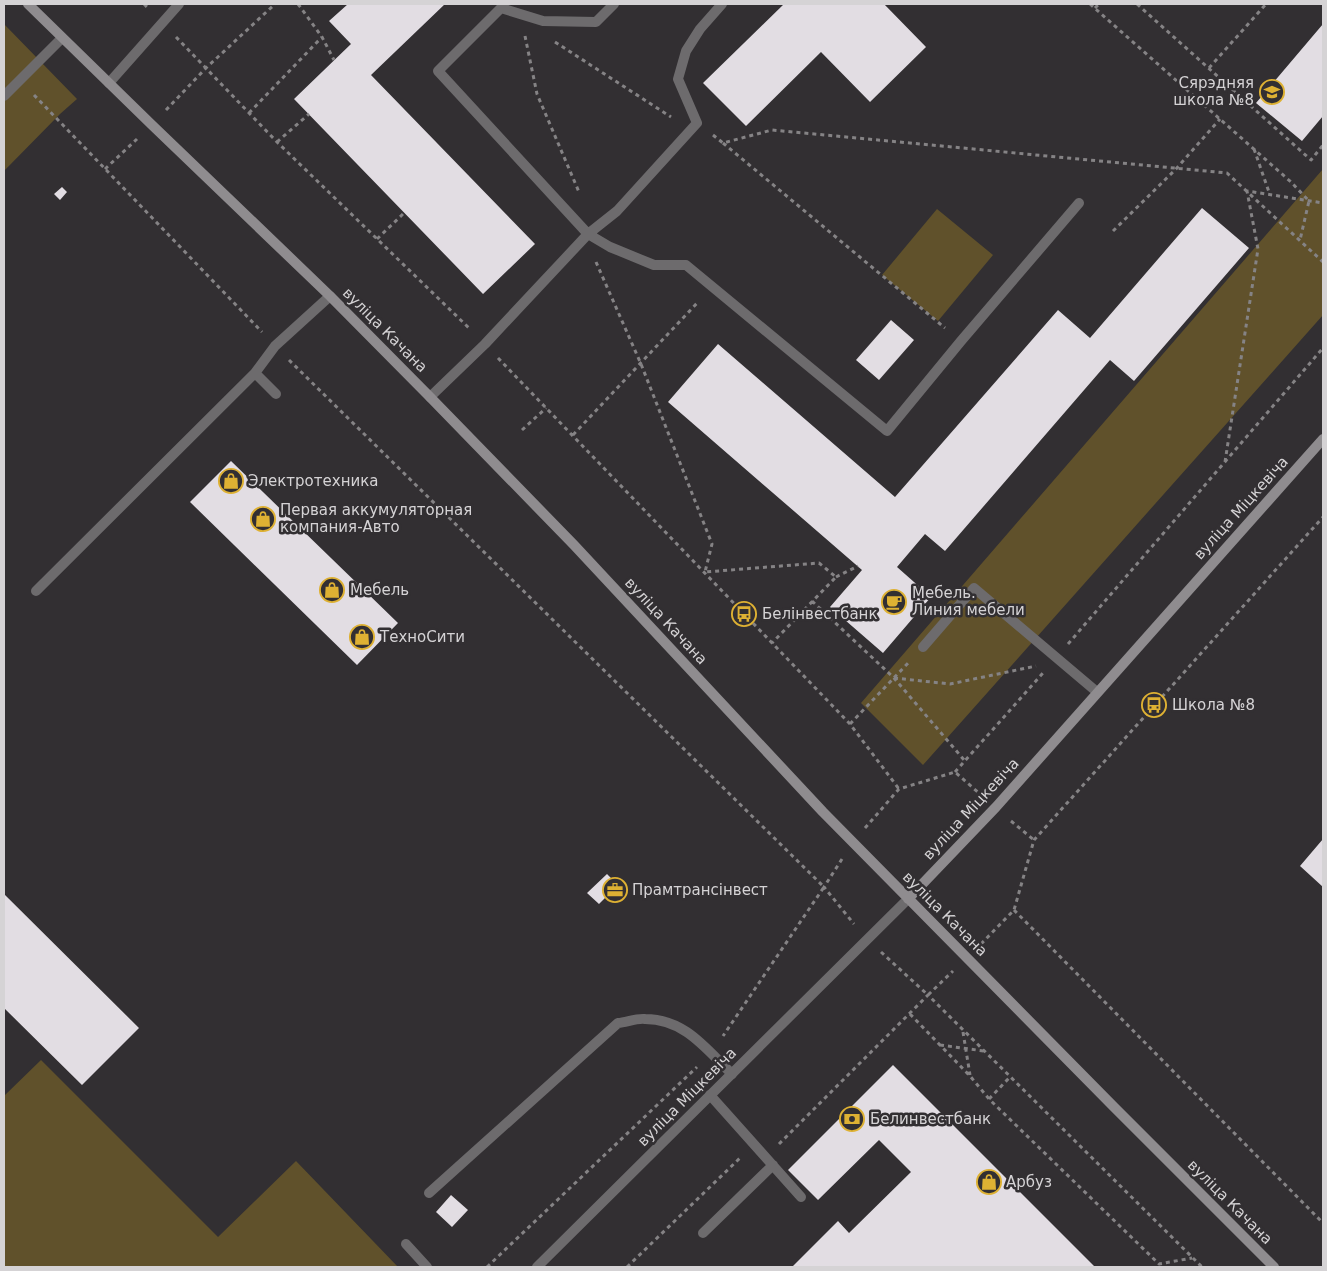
<svg xmlns="http://www.w3.org/2000/svg" width="1327" height="1271" font-family="'DejaVu Sans',sans-serif">
<rect width="100%" height="100%" fill="#322f32"/>
<path fill="#60512b" d="M4,24L77,99L60,114L4,171Z
M1323,169V315L923,765L861,703Z
M937,209L993,255L938,321L882,275Z
M41,1060L218,1237L296,1161L398,1267H4V1096Z"/>
<path fill="#e2dde3" d="M348,4H445L371,75L535,244L483,294L294,99L351,44L329,21Z
M784,4H884L926,47L870,102L821,52L746,126L703,83Z
M1323,24V116L1302,141L1256,103Z
M62,187L67,192L60,200L54,194Z
M1202,208L1249,248L1134,381L1110,360L945,551L925,534L897,567L931,597L883,653L830,607L862,570L668,402L718,344L895,497L1058,310L1090,338Z
M891,320L914,340L879,380L856,360Z
M231,461L398,623L357,665L190,502Z
M1323,839V887L1300,866Z
M607,874L618,885L599,904L587,893Z
M4,894L139,1028L82,1085L4,1008Z
M893,1065L1095,1267H792L838,1221L849,1233L911,1172L879,1140L818,1200L788,1170Z
M451,1195L468,1210L452,1227L436,1212Z"/>
<g fill="none" stroke-linecap="round" stroke-linejoin="round">
<path stroke="#858385" stroke-width="3" stroke-dasharray="4 4" stroke-linecap="butt" d="M144,4L149,9
M298,4L322,37L334,60
M1090,4L1291,182L1309,201L1300,240
M1137,4L1311,160L1323,145
M1095,8L1099,4
M525,36L537,94L579,192
M176,37L277,142L471,330
M555,42L671,117
M1209,68L1266,4
M34,95L262,332
M166,110L206,68L275,4
M249,113L322,37
M713,135L723,143L772,130L1227,173L1323,262
M277,142L309,114
M723,143L945,328
M1254,149L1270,195
M105,169L137,139
M1113,231L1176,169L1220,119
M377,239L404,213
M596,262L641,364L712,544L705,572L819,563L836,577L772,643
M498,358L850,724L899,789
M289,360L824,887L723,1036
M522,430L546,408
M573,435L699,301
M1225,462L1258,249L1247,191L1323,203
M836,577L858,566
M812,601L894,678L965,761
M1068,644L1323,348
M894,678L950,684L1036,666
M850,724L910,661
M955,772L1043,673
M1011,821L1034,840
M865,828L899,789L955,772L980,794
M842,859L824,887L854,924
M1014,910L1323,1223
M981,944L1014,910L1034,840L1323,517
M881,952L928,995L953,971
M910,1014L970,1076L989,1099L1159,1264L1192,1258
M963,1032L970,1075
M940,1045L984,1051
M989,1099L1010,1077
M779,1144L928,995L1202,1267
M487,1267L697,1067
M627,1267L740,1158"/>
<path stroke="#6d6b6d" stroke-width="10" d="M722,4L700,29L686,51L678,79L697,123L617,211L588,234L610,247L654,265H686L887,431L961,341L1079,203
M109,83L179,4
M4,96L62,38
M255,373L276,394
M430,397L485,344L588,234L438,71L501,8L543,21L596,22L614,4
M36,591L255,373L275,346L330,296
M923,647L974,588L1097,692
M710,1095L801,1197
M429,1193L618,1023C627,1022 637,1018 645,1019C685,1019 706,1049 732,1074
M703,1233L773,1165
M406,1244L427,1267"/>
<path stroke="#6d6b6d" stroke-width="10" d="M537,1267L908,899"/>
<path stroke="#8f8c8f" stroke-width="10" d="M28,4L152,125L330,296L430,397L574,545L823,812L1114,1107L1274,1267
M908,899L996,807L1323,439"/>
</g>
<defs>
<symbol id="school-ring" viewBox="-11 -11 22 22"><circle r="9.5" fill="#322f32" stroke="#deb133" stroke-width="1.5"/><path d="M0-5L7-2L0 1L-7-2ZM-4 1L0 2.5L4 1V4Q0 6-4 4Z" fill="#deb133"/></symbol>
<symbol id="shop-ring" viewBox="-11 -11 22 22"><circle r="9.5" fill="#322f32" stroke="#deb133" stroke-width="1.5"/><path d="M-5-2.5h2.3a2.7 3.5 0 0 1 5.4 0H5L5.5 6h-11ZM-1.5-2.5h3a1.5 2.3 0 0 0-3 0Z" fill="#deb133"/></symbol>
<symbol id="cafe-ring" viewBox="-11 -11 22 22"><circle r="9.5" fill="#322f32" stroke="#deb133" stroke-width="1.5"/><path d="M-5.5-4.5H6V0H3Q3 3.5 0 3.5H-2.5Q-5.5 3.5-5.5 0ZM3-3.2v2h1.7v-2ZM-6 4.5H4V6H-6Z" fill="#deb133"/></symbol>
<symbol id="bus-ring" viewBox="-11 -11 22 22"><circle r="9.5" fill="#322f32" stroke="#deb133" stroke-width="1.5"/><path d="M-5-6H5V4H4V6H2V4H-2V6H-4V4H-5ZM-3.5-4V0h7V-4ZM-3.5 1.2v1.5H-2V1.2ZM2 1.2v1.5H3.5V1.2Z" fill="#deb133"/></symbol>
<symbol id="office-ring" viewBox="-11 -11 22 22"><circle r="9.5" fill="#322f32" stroke="#deb133" stroke-width="1.5"/><path d="M-6-3h4V-5.5h4V-3h4V5H-6ZM-1-4.5V-3h2v-1.5ZM-6 0V1H6V0Z" fill="#deb133"/></symbol>
<symbol id="bank-ring" viewBox="-11 -11 22 22"><circle r="9.5" fill="#322f32" stroke="#deb133" stroke-width="1.5"/><path d="M-6-4H6V4H-6ZM0-2.3a2.3 2.3 0 1 0 0 4.6a2.3 2.3 0 1 0 0-4.6Z" fill="#deb133"/></symbol>
</defs>
<g fill-rule="evenodd">
<use href="#school-ring" x="1258" y="78" width="28" height="28"/>
<use href="#shop-ring" x="217" y="467" width="28" height="28"/>
<use href="#shop-ring" x="249" y="505" width="28" height="28"/>
<use href="#shop-ring" x="318" y="576" width="28" height="28"/>
<use href="#cafe-ring" x="880" y="588" width="28" height="28"/>
<use href="#bus-ring" x="730" y="600" width="28" height="28"/>
<use href="#shop-ring" x="348" y="623" width="28" height="28"/>
<use href="#bus-ring" x="1140" y="691" width="28" height="28"/>
<use href="#office-ring" x="601" y="876" width="28" height="28"/>
<use href="#bank-ring" x="838" y="1105" width="28" height="28"/>
<use href="#shop-ring" x="975" y="1168" width="28" height="28"/>
</g>
<g text-anchor="middle" stroke-width="5" stroke-linejoin="round" paint-order="stroke">
<g font-size="15" fill="#d5d3d5" stroke="#322f32" text-anchor="start">
<text x="1254" y="88" text-anchor="end">Сярэдняя<tspan x="1254" dy="17">школа №8</tspan></text>
<text x="248" y="486">Электротехника</text>
<text x="280" y="515">Первая аккумуляторная<tspan x="280" dy="17">компания-Авто</tspan></text>
<text x="350" y="595">Мебель</text>
<text x="912" y="598">Мебель.<tspan x="912" dy="17">Линия мебели</tspan></text>
<text x="762" y="619">Белінвестбанк</text>
<text x="380" y="642">ТехноСити</text>
<text x="1172" y="710">Школа №8</text>
<text x="632" y="895">Прамтрансінвест</text>
<text x="870" y="1124">Белинвестбанк</text>
<text x="1006" y="1187">Арбуз</text>
</g>
<g font-size="15" fill="#d5d3d5" stroke="#322f32">
<text transform="translate(385 330) rotate(45)" y="5">вуліца Качана</text>
<text transform="translate(1241 508) rotate(-48)" y="5">вуліца Міцкевіча</text>
<text transform="translate(666 621) rotate(47)" y="5">вуліца Качана</text>
<text transform="translate(971 809) rotate(-47)" y="5">вуліца Міцкевіча</text>
<text transform="translate(945 914) rotate(45)" y="5">вуліца Качана</text>
<text transform="translate(687 1097) rotate(-45)" y="5">вуліца Міцкевіча</text>
<text transform="translate(1230 1202) rotate(45)" y="5">вуліца Качана</text>
</g>
</g>
<rect width="1327" height="1271" fill="none" stroke="#d5d3d5" stroke-width="10"/>
</svg>
